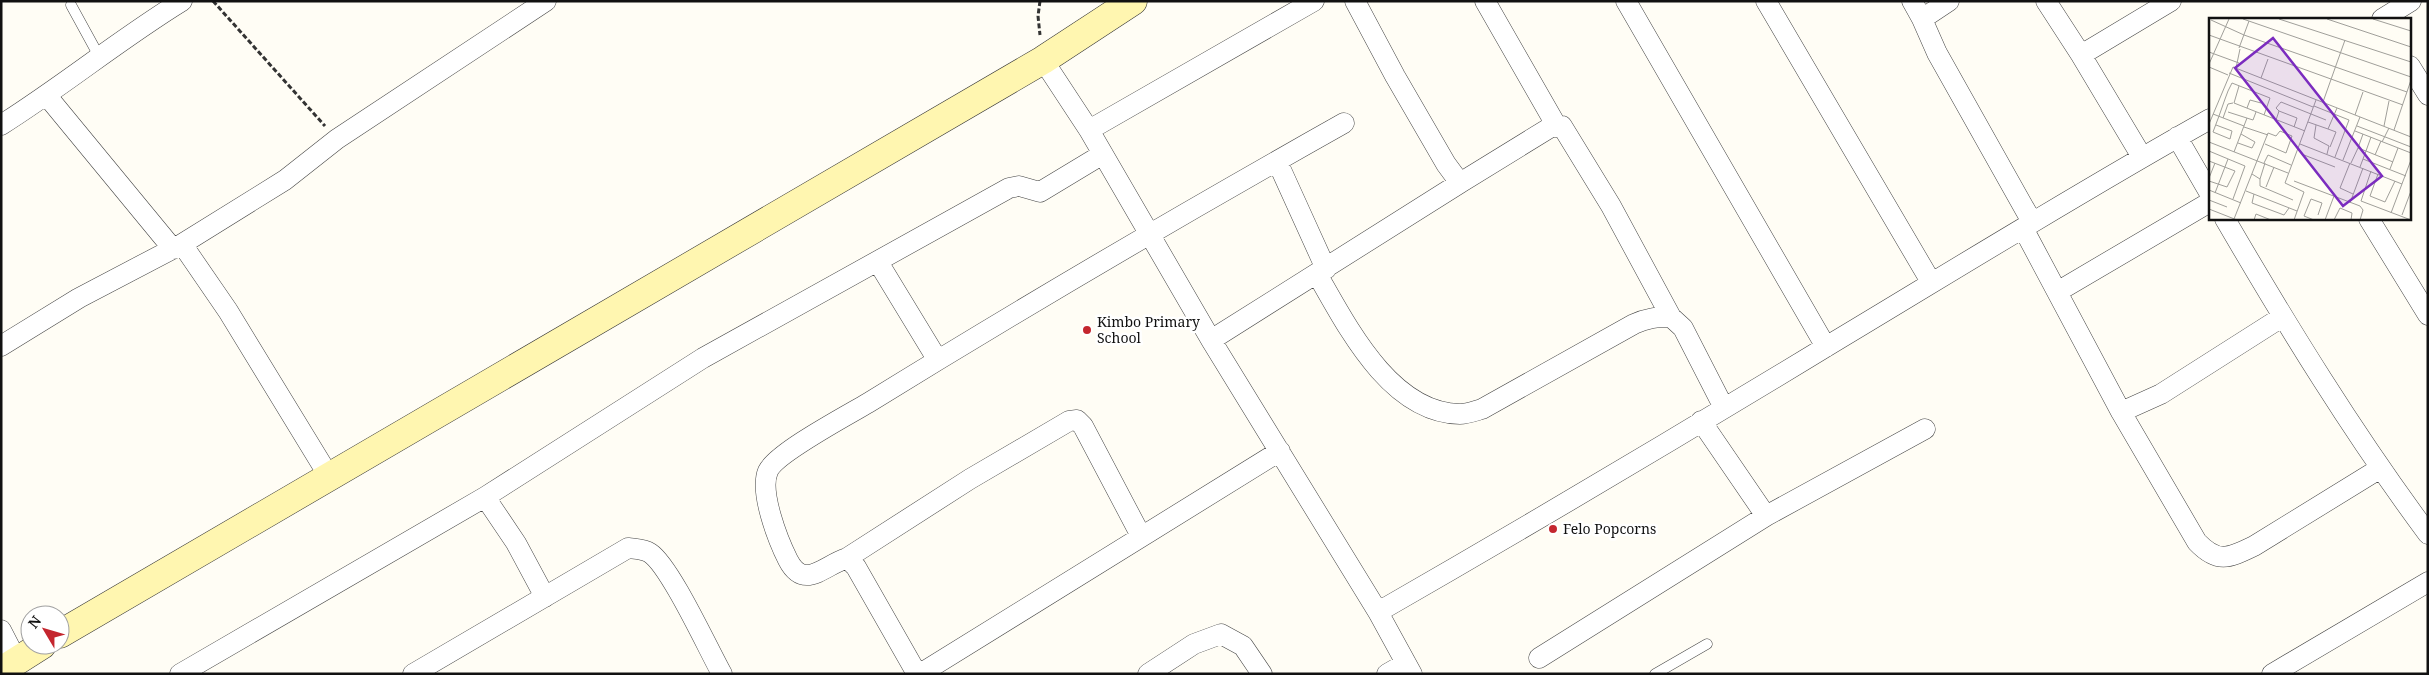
<svg xmlns="http://www.w3.org/2000/svg" width="2429" height="675" font-family="'Noto Serif',serif">
<rect width="100%" height="100%" fill="#fffdf5"/>
<g fill="none" stroke-linecap="round" stroke-linejoin="round">
<defs>
<path id="lane" d="M71,5L100,58
M1655,674L1707,644"/>
<path id="street" d="M1355,1L1395,76L1446,164L1460,183L1551,127L1562,126L1611,206L1671,317
M1485,1L1556,125
M1626,1L1826,347
M1766,1L1931,282
M1912,1L1922,19L1949,1
M2046,1L2081,55L2142,157
M1922,19L1937,53L2032,222
M2382,19L2411,1
M2081,55L2171,1
M1043,60L1089,130L1211,340L1378,612L1412,674
M2410,66L2428,95
M47,96L173,249
M1,125C63,86 120,39 182,1
M1089,130L1314,1
M2177,137L2210,194
M1277,161L1326,269
M2225,219C2288,327 2353,433 2428,534
M2369,219L2428,315
M2023,228L2121,412L2197,542C2218,564 2229,558 2254,546L2379,469
M182,244L228,311L330,478
M878,262L937,359
M1317,274C1347,326 1390,413 1460,414C1467,414 1475,411 1482,409L1634,324C1647,318 1657,317 1671,317L1683,328L1724,408
M2057,292L2210,202
M1211,340L1460,183
M1,346L79,298L182,244L285,180L337,139L546,1
M2121,412L2161,394L2282,317
M1701,421L1766,516
M485,497L516,543L545,597
M847,558L970,479L1069,421L1077,420L1083,426L1141,536
M1378,612C1531,524 1683,434 1834,342C1959,267 2083,190 2210,119
M1,630L17,661
M1539,658L1766,516L1925,429
M180,674L485,497L703,358L1009,188L1019,186L1040,192L1103,154
M413,674L628,548C635,549 644,549 650,553C670,566 708,649 722,674
M917,674L856,567L847,558C823,566 804,591 788,560C778,540 759,492 768,471C776,453 848,415 868,403C1025,306 1184,213 1344,123
M920,674L1280,451
M1148,674L1194,644L1221,634L1243,646L1262,674
M1387,674L1406,663
M2272,674L2428,582"/>
<path id="secondary" d="M60,634L1043,60L1133,1
M1,671L42,645"/>
</defs>
<use href="#lane" stroke="#444" stroke-width="11"/>
<use href="#street" stroke="#444" stroke-width="21"/>
<use href="#secondary" stroke="#333" stroke-width="29"/>
<path stroke="#333" stroke-width="3" stroke-dasharray="5 2.5" stroke-linecap="butt" d="M213,1L325,126
M1040,1L1038,16L1040,35"/>
<use href="#lane" stroke="#fff" stroke-width="10"/>
<use href="#street" stroke="#fff" stroke-width="20"/>
<use href="#secondary" stroke="#fff6b0" stroke-width="28"/>
</g>
<g fill="#c4262e" stroke="#fff" stroke-width="2">
<circle cx="1087" cy="330" r="5"/>
<circle cx="1553" cy="529" r="5"/>
</g>
<g text-anchor="middle" stroke-width="5" stroke-linejoin="round" paint-order="stroke">
<g font-size="14" fill="#111" stroke="#fff" text-anchor="start">
<text x="1097" y="327">Kimbo Primary<tspan x="1097" dy="16">School</tspan></text>
<text x="1563" y="534">Felo Popcorns</text>
</g>
</g>
<g transform="translate(2209 18)">
<rect width="202" height="202" fill="#fffdf5"/>
<path fill="none" stroke="#a09f9a" stroke-width="1" d="M34,1L202,59M70,1L202,44M118,1L202,29M164,1L202,13M2,2L35,17L198,74M0,17L194,87M30,30L40,3M0,34L30,45M0,46L20,1M0,49L19,57M27,50L31,31M20,55L104,89M52,60L59,41M30,68L25,85L96,113M114,84L136,22M105,88L140,102L126,139M38,90L41,82L52,85M70,93L88,100L85,109M19,94L44,102L47,94M4,96L35,108M146,97L154,74M14,100L19,86L24,85M67,102L70,93L67,90L72,84L117,102M99,104L119,111M0,106L24,49L202,119M7,107L23,113L21,121L4,114L10,98L16,81L19,73L23,65L61,80L55,97M107,107L105,120L120,128L118,136M148,108L202,129M175,108L180,83M35,109L59,117M185,112L202,62M146,113L202,135M162,119L157,133L184,144M0,124L79,155M173,124L180,110M29,125L43,130L46,124L32,116M91,126L193,166M121,129L127,114L119,111L128,90M0,133L36,148L24,181M25,134L38,100M95,137L126,149M166,137L172,123M154,141L197,158M134,142L151,99M0,143L26,153L18,169L0,163M55,145L59,137L82,147M141,145L131,170L144,176M142,145L149,130M151,149L157,133L149,130L154,116M181,151L189,130M162,153L152,183L202,202M43,156L51,161V168L84,182M169,156L161,178L176,184L186,163M0,160L6,145M51,161L56,145M85,163L151,188L154,192L151,202M57,169L65,149M0,172L32,185M37,173L88,193M6,175L19,141M45,176L43,185L75,197L80,190M0,182L18,189M141,185L154,150M0,191L28,202M182,195L202,142M193,197L202,173M25,201L59,115L67,118L71,113L83,118L77,135L56,126M45,202L47,196L62,202M85,202L95,174L76,165L107,82M105,202L95,198L102,181L113,185L109,197M116,202L125,178M125,202L131,190L143,195L142,202"/>
<path fill="#7b2cbf" fill-opacity="0.15" stroke="#7b2cbf" stroke-width="2.5" d="M64,20L173,158L134,188L26,50Z"/>
<rect width="202" height="202" fill="none" stroke="#111" stroke-width="2.5"/>
</g>
<rect width="2429" height="675" fill="none" stroke="#111111" stroke-width="5"/>
<g transform="translate(45 630) rotate(308)"><circle r="24" fill="#ffffff" stroke="#a0a0a0"/>
<path d="M0-4L9 19L0 12L-9 19Z" fill="#c4262e"/>
<text y="-8" font-size="14" font-weight="bold" text-anchor="middle" fill="#111111">N</text>
</g>
</svg>
